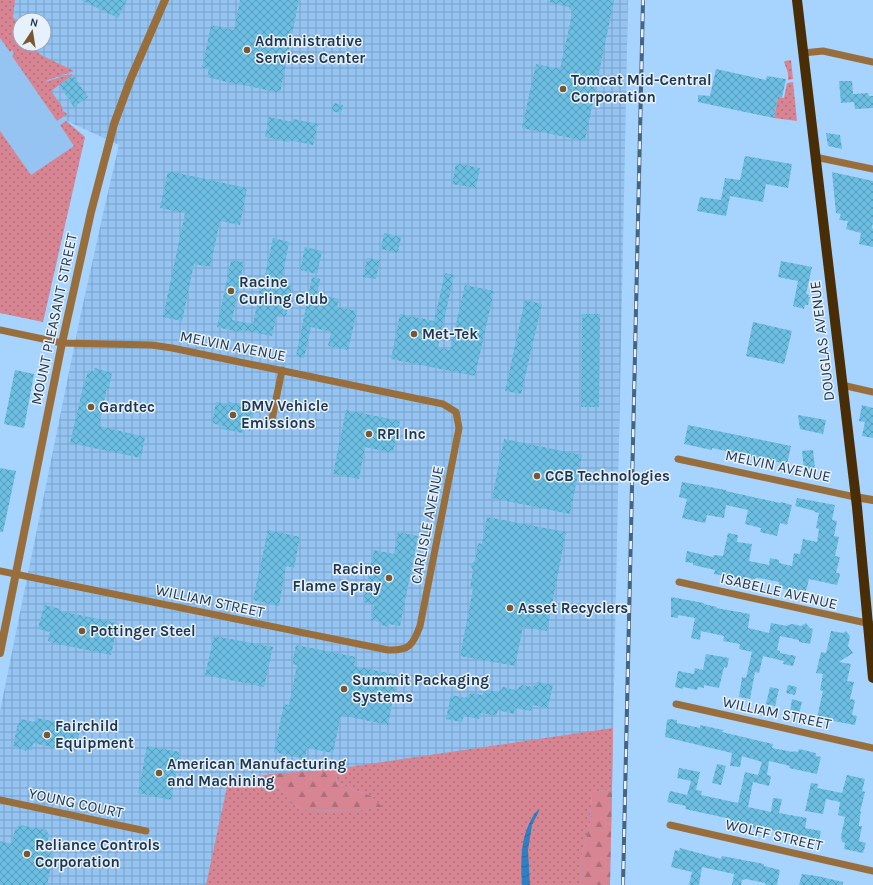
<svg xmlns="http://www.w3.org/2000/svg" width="873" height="885" font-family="Karla,sans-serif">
<defs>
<pattern id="industrial-grid" width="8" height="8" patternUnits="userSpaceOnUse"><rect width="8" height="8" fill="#95c4f2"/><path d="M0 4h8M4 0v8" fill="none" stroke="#79a0c6"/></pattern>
<pattern id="grass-dots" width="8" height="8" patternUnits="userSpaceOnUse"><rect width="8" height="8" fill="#d78593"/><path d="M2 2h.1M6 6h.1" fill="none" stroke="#ae6e7a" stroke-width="1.8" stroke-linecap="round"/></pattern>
<pattern id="forest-firs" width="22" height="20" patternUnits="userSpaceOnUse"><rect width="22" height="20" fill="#d78593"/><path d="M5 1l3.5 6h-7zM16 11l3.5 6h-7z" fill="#ae6e7a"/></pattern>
<pattern id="water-waves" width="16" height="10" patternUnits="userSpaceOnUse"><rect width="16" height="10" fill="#2f7fc4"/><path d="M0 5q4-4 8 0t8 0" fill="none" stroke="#2769a1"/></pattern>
<pattern id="building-cross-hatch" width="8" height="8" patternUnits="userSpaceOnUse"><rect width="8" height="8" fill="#6bbee2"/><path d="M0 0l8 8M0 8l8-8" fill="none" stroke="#579bb9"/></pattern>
</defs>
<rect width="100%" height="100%" fill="#a7d3ff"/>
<path fill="#95c4f2" d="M0,7L20,44L67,121L85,137L43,322L0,313Z"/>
<path fill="url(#industrial-grid)" d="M0,0H628L610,885H0V711L81,313L105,205L119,145L67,121L40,84L26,44H44V20H20V35Z"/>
<path fill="url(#grass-dots)" d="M0,0H15L13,17L20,29V44H30L38,53L43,56L74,71L48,80L45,82L71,74L73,75L51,91L63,108L62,111L65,112L67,114L57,121L12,56L14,54L12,50L10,52L0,38Z
M791,60L793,79L788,80V73L784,62L785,61Z
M793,82L797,121L774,118L778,97L784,98L787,83Z
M66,121L85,137L43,322L0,313V131L31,175L74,146L60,125Z
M613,728L612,789L592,792L590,823L580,862L581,885H206L228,782L271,774L290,802L302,810L353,811L381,807L371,796L337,783L335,769Z"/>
<path fill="url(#forest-firs)" d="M335,769L337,783L371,796L382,807L353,811L302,810L290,802L271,774Z
M612,789L610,885H581L580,862L590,823L592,792Z"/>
<path fill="url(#water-waves)" d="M540,809L532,825L528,850L530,885H522C521,861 520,839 532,818C534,814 536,811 540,809Z"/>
<path fill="url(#building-cross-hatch)" d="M81,0H127L118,18Z
M240,0H299L280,93L239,84V85L207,77L209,69L202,68L211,25L234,30Z
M550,0H614L585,141L522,128V127L536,64L560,69L573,10L569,9V7L550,3Z
M716,69L766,80L767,76L786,79L782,98L778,97L774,118L698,102V95L710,96Z
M73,75L88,97L74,107L59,85Z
M839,81H852L853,94L868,93L869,96H873V108L855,109L854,102L841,103Z
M334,103L343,105L341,113L331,111Z
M269,117L293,122V119L318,124L313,145L289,140V142L265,137Z
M826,133L840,135L842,149L828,146Z
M745,156L792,164L788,188L766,184L763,202L730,196L726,216L697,211L700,197L721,200L725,178L740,180Z
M456,163L480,168L476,188L452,184Z
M168,171L247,188L240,225L220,221L210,267L194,264L182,321L163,317L185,213L160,208Z
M832,172L873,181V222L872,228L873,229V247L859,244L861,233L846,229L848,221L839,220L841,214L836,213Z
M384,233L401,237L398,253L381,249Z
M273,238L289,242L281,284L292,286L286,317L277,315L272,336L242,330V333L217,327L231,260L244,262L232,320L253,324L262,280H264Z
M305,247L322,251L317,274L300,270Z
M367,258L380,260L376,279L363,277Z
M781,261L812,267L806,294L809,295L808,297H810L808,305H805L804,309L793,306L798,281L778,277Z
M445,273L454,275L438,347L450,350L465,285L494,291L475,376L391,359L400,314L434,321Z
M312,277L320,279L317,294L339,299L337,307L357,311L348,350L328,346L331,332L311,327L304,358L296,356Z
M525,300L542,304L521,394L505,391Z
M582,314H600L599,407H581Z
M753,322L792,331L784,364L746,356Z
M95,368L112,373L109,388H107L99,426L145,437L141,458L70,443L84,383H85L88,370L94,372Z
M15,370L34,374L24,428L4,424Z
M216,402L229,405V402L255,407L250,431L243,429V433L222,429L223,426L212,423Z
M862,405L873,408V438L862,436L865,422L859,421Z
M346,410L400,421L393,453L365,447L359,479L333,474Z
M798,415L826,420L823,434L800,429Z
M688,425L791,446L787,464L712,448V450L684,444Z
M504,439L582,455L570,514L492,498Z
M813,450L815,469L804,470L802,451Z
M0,468L16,471L3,532H0Z
M682,482L726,490V491L780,503L781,502L792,505L787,525L780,523L777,536L760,532L761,528L745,524L748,510L726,505L724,518L707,515L705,523L682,518L687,499L679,497Z
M797,498L835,505L832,520L837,521L834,536L839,537L835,556L840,557L836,573H839L840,575L837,585L809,579L806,591L802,590V591L789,588L788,590L779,588V582L759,578H756L754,581L714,574L715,570L693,565V563L685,562L687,551L713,557L714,555L723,556L728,533L738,535L737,542L752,544L749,561L769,565L770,558L779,560V563L792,566L794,553L800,554L803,539L817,542L819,529L816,528L819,513L815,512V511L795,506Z
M487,517L566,532L547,631L523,627L515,666L460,656L473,589L470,588L473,570L470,565L475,561L478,543L482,544Z
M268,530L300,537L294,568L286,566L279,606L253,600Z
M398,532L418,536L400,626L389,624L388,627L381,625V622L371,620L374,605L363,602L374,550L394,554Z
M671,597L704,603V604L717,607L716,608L750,614L748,628L769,633L771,623L787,626L788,625L792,624L801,626L806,623L810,628L813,629L810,644L799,642V640L780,636L777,650L780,651V653L796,656L793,666L783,664L784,661L763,656L759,673L755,672L750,699L739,697L742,677L746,678L752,652L739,649L740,644L723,641L724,636L701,631L700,640L691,638L695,618L678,615V618L671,617Z
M44,605L61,609L60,611L118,623L111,655L53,643V642L48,641L50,632L38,629Z
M831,631L843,633L846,631L850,636L848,646L853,653L839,662L851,664L847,681L854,682L850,699L855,700L852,715L857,716L855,725L817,718L823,691L820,690L823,674L816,673L821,652L826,653Z
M214,636L273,647L264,687L205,675Z
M296,645L356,657L354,666L398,675L388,725L341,715L333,753L307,748L305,759L274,752L284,704L289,705L297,665L292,664Z
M706,654L729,658L727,668L724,667L719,688L704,685V688L698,687L697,690L683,687V689L675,687L678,671L694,674L695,668L703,670Z
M537,682L553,685L548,708L532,705L531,711L515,708L514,714L498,710L496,716L481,713L479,719L464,716L462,722L446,719L451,695L465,698L471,693L482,695L487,690L499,692L503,687L516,690L522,685L533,687Z
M788,685L797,687L795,695L786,693Z
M770,687L779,689L775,706L766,704Z
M792,699L802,702L799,714L790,712Z
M37,718L81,727L75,752L33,743L32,750L27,749L26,751L13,746L18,723H20L21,719L34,722Z
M669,719L677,720V723L700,728V725L723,730L722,732L773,744L772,748L793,752V751L798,752L799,749L816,753V756L821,757L817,774L789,768L790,766L769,761L767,775L771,776L769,786L753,782L748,807L771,812L773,798L782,799L779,813L807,818L805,828L821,831L819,841L772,830L771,832L730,823L731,819L685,809L686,806L667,802L670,791L687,795L691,781L677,778L679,768L700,772L696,790L702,791L701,795L738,803L745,772L758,775L762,762L742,756L740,767L730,766L732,753L665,737L667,720Z
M147,746L180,752L171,800L138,793Z
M717,764L726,766L721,785L712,783Z
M847,775L865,779L862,791L865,792L860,812H861L859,824V826H862L859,841L866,843L863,853L844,849L845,843L842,842L841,836L845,817L838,815L840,802L826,799L823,814L805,811L811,783L818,784L817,788L842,793Z
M20,825L46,830L48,833L49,835L45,852L54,854L47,885H0V841L12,844L15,829Z
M680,848L721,859L722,856L754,862L764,864V866L780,870L777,885H765V883L746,879L742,880L741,885H732L734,874L702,867L699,885H689L692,872L671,867L675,850L679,851Z
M802,874L817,876L843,882V885H799Z"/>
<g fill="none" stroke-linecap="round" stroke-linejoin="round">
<path stroke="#996e3d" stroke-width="7" d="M803,53L823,51L873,62
M815,157L873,169
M0,330L62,343L152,345L172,348L443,404L456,412L459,428L420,626C413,645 409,651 388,650L0,571
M842,385L873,392
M271,424L282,370
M678,459L855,497
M679,582L871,624
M676,704L873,748
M0,800L146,831
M670,825L873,871"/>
<path stroke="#996e3d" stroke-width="8" d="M855,497L873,500
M0,653L62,343L91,212L114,124L131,78L165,0"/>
<path stroke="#492d07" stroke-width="10" d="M797,0L857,507L873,678"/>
<defs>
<path id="rail" d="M623,885L643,0"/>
</defs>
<use href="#rail" stroke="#46637f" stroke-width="4"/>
<use href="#rail" stroke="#e6f1fc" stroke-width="2.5" stroke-dasharray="8" stroke-linecap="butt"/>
</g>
<g fill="#79572f" stroke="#e6f1fc" stroke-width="1.5">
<circle cx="247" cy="50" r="4"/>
<circle cx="563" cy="89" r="4"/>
<circle cx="231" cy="291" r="4"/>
<circle cx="414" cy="334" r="4"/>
<circle cx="91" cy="407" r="4"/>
<circle cx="233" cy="415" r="4"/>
<circle cx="369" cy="434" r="4"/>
<circle cx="537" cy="476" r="4"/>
<circle cx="389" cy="578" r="4"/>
<circle cx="510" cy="608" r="4"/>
<circle cx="82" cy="631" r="4"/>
<circle cx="344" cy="689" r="4"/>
<circle cx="47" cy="735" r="4"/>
<circle cx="159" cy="773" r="4"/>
<circle cx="27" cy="854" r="4"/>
</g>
<g text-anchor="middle" stroke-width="3" stroke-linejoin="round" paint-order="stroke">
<g font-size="15" font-weight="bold" fill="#1f354b" stroke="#e6f1fc" text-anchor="start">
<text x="255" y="46">Administrative<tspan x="255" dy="17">Services Center</tspan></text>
<text x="571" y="85">Tomcat Mid-Central<tspan x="571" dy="17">Corporation</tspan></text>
<text x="239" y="287">Racine<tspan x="239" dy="17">Curling Club</tspan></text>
<text x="422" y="339">Met-Tek</text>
<text x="241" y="411">DMV Vehicle<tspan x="241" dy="17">Emissions</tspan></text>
<text x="99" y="412">Gardtec</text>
<text x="377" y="439">RPI Inc</text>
<text x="545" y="481">CCB Technologies</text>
<text x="381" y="574" text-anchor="end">Racine<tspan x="381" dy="17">Flame Spray</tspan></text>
<text x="518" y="613">Asset Recyclers</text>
<text x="90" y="636">Pottinger Steel</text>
<text x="352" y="685">Summit Packaging<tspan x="352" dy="17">Systems</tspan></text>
<text x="55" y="731">Fairchild<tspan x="55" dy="17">Equipment</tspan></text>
<text x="167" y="769">American Manufacturing<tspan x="167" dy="17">and Machining</tspan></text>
<text x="35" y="850">Reliance Controls<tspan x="35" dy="17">Corporation</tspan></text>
</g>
<g font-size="15" fill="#1f354b" stroke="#e6f1fc">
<text transform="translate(54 319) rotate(-78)" y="5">MOUNT PLEASANT STREET</text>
<text transform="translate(822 341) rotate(-97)" y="5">DOUGLAS AVENUE</text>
<text transform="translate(233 346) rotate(11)" y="5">MELVIN AVENUE</text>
<text transform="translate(778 466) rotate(12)" y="5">MELVIN AVENUE</text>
<text transform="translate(427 525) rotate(-79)" y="5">CARLISLE AVENUE</text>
<text transform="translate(779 591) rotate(13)" y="5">ISABELLE AVENUE</text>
<text transform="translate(210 601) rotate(12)" y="5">WILLIAM STREET</text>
<text transform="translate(777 713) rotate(12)" y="5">WILLIAM STREET</text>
<text transform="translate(76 803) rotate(12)" y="5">YOUNG COURT</text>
<text transform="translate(774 835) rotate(13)" y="5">WOLFF STREET</text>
</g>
</g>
<g transform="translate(32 32) rotate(12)"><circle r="19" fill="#e6f1fc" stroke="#96a6b5"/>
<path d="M0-3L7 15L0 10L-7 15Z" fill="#79572f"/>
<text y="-6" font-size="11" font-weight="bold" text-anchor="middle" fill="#1f354b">N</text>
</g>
</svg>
